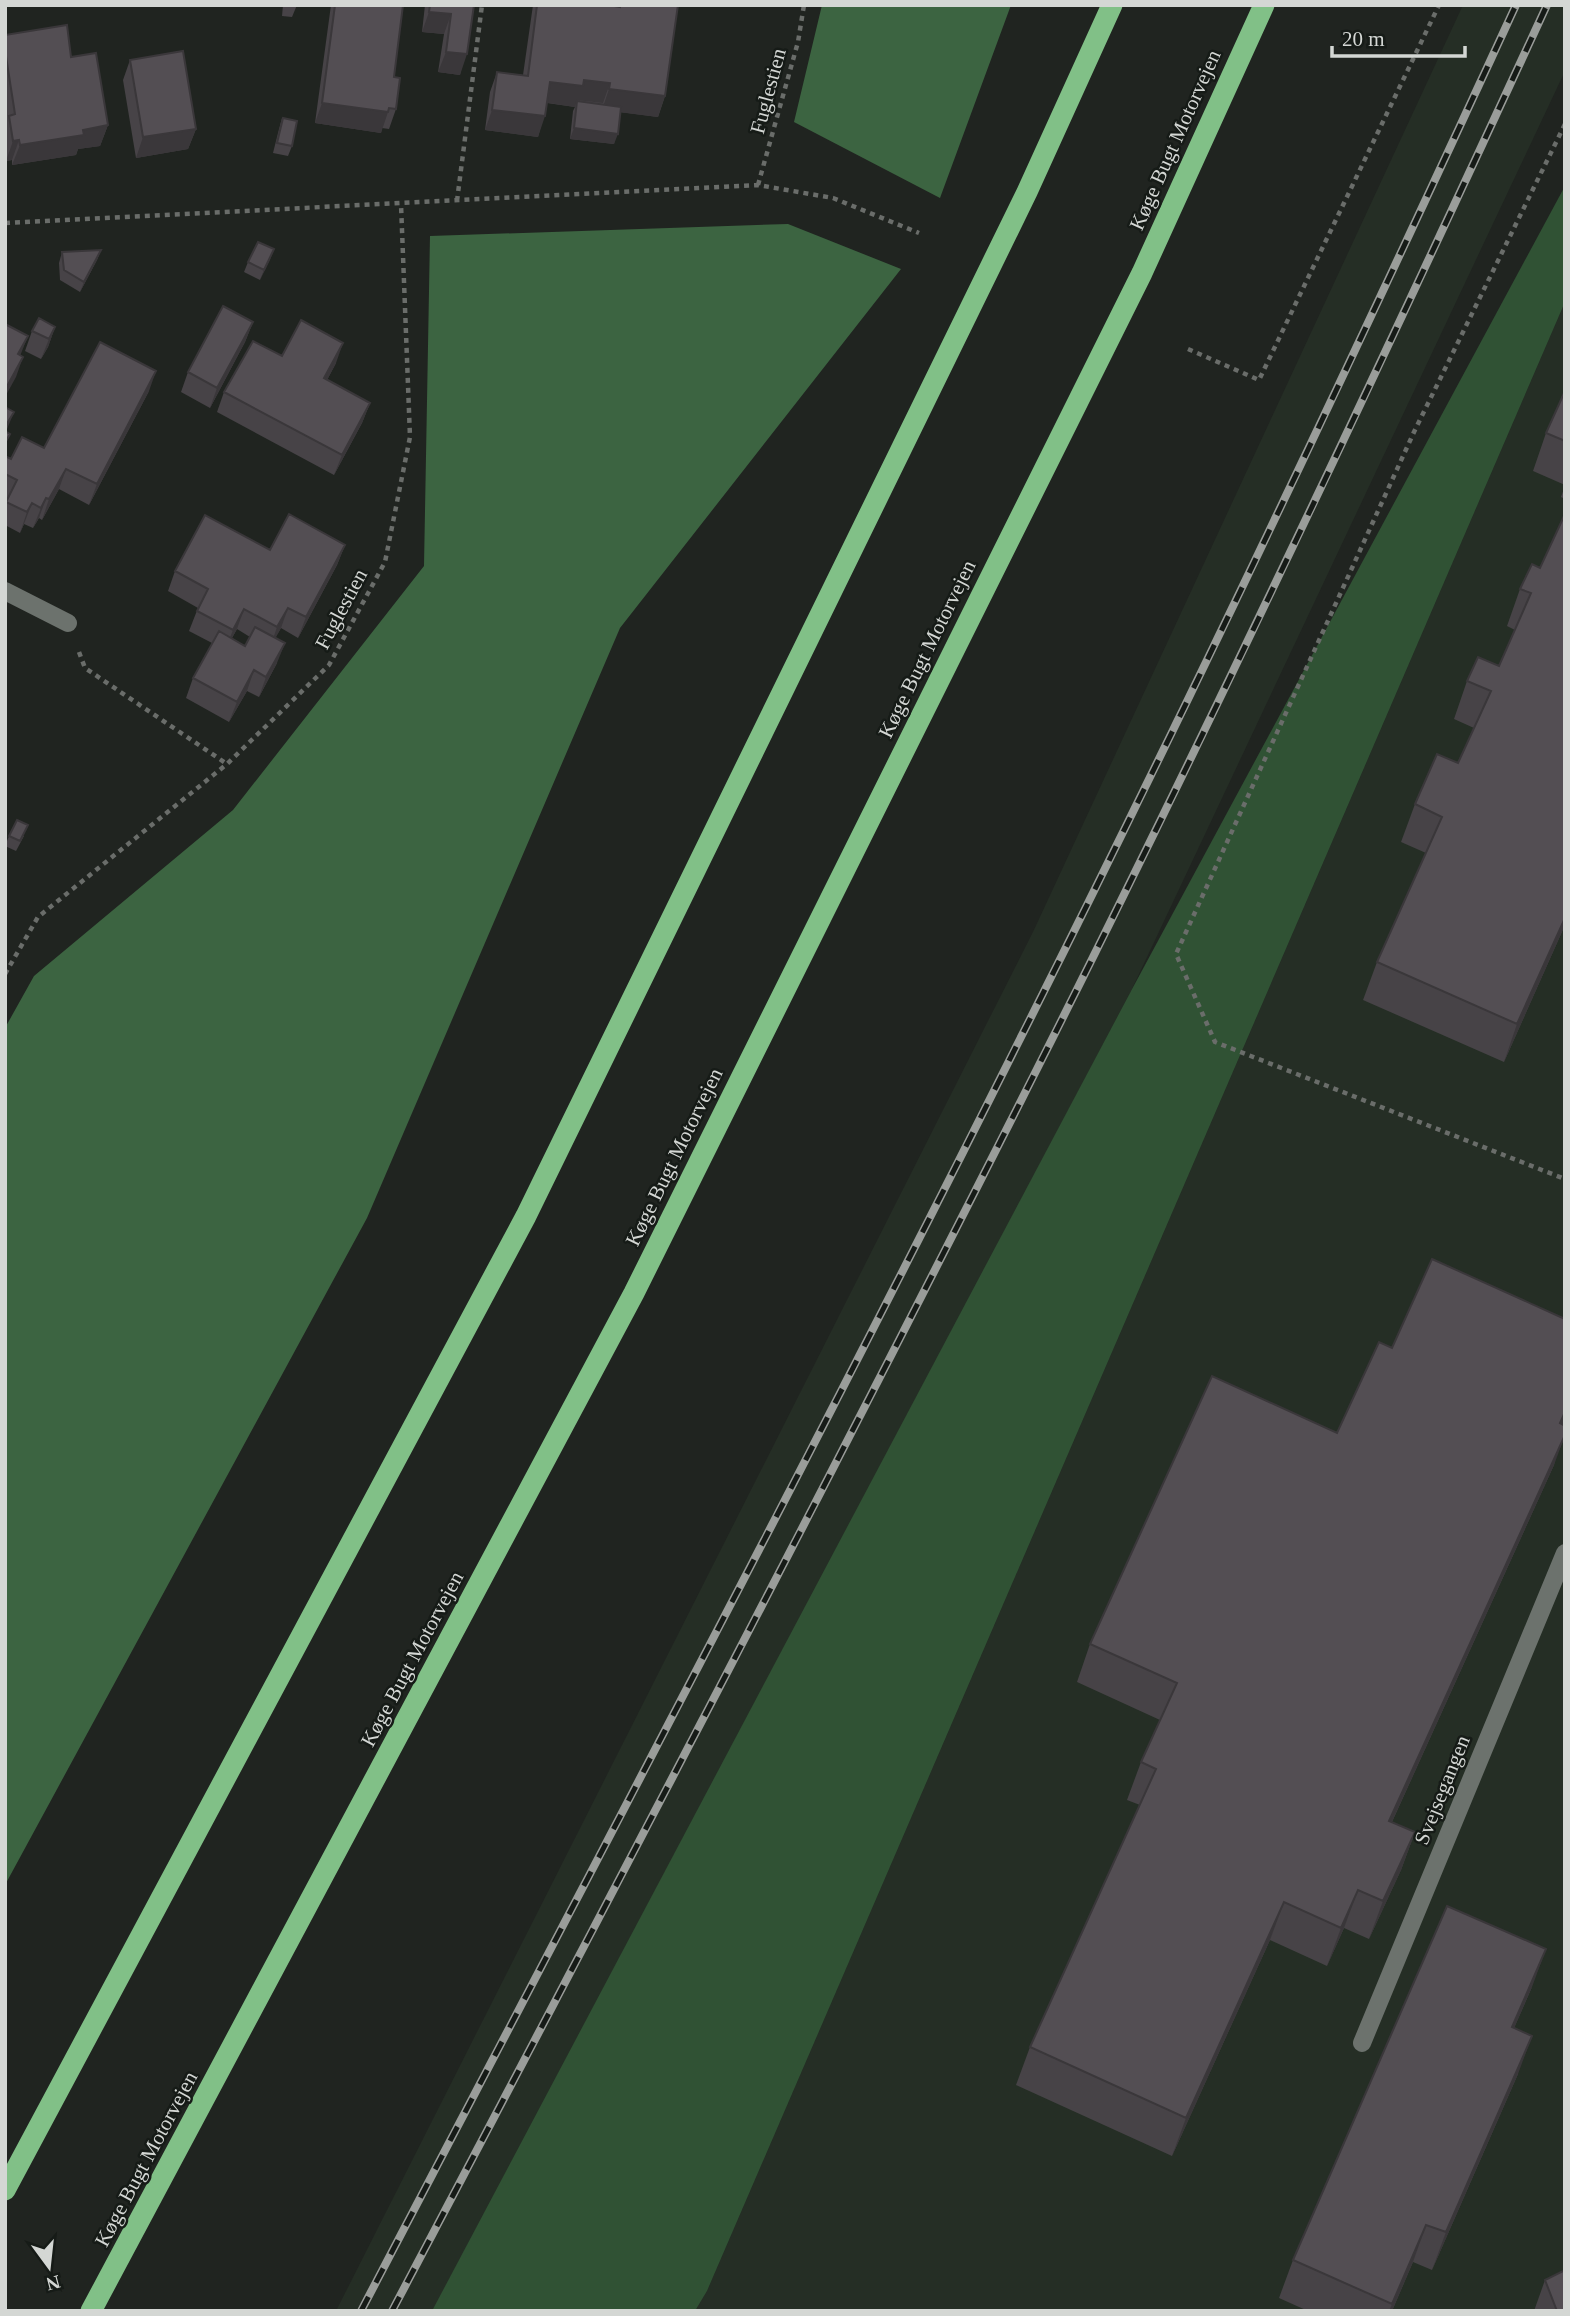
<svg xmlns="http://www.w3.org/2000/svg" width="1570" height="2316" font-family="'Times New Roman',serif">
<rect width="100%" height="100%" fill="#202420"/>
<path fill="#252e25" d="M1463,5H1565V71L1131,991L438,2311H336L1033,932Z
M1565,302V2311H695L707,2291Z"/>
<path fill="#305234" d="M1565,186V302L707,2291L695,2311H432L1131,991Z"/>
<path fill="#3c6441" d="M822,5H1011L940,198L794,122Z
M788,224L901,269L620,628L367,1218L5,1885V1028L34,976L233,810L424,566L430,236Z"/>
<g fill="none" stroke-linecap="round" stroke-linejoin="round">
<path stroke="#6a6d6a" stroke-width="4.5" stroke-dasharray="5 5" stroke-linecap="butt" d="M1565,124L1414,432L1176,954L1215,1042L1565,1179
M758,185L798,42L804,5
M457,201L482,5
M5,223L758,185L833,198L919,233
M1188,349L1259,380L1439,5
M79,652L85,668L227,764
M5,974L38,917L227,764L329,665L385,562L410,437L401,204"/>
<path stroke="#6c726d" stroke-width="18" d="M1362,2043L1565,1553"/>
<path stroke="#6c726d" stroke-width="18" d="M5,591L68,623"/>
<path stroke="#81c087" stroke-width="21" d="M5,2190L526,1216L1027,192L1112,5
M91,2311L634,1293L1142,273L1264,5"/>
<defs>
<path id="rail" d="M361,2311C581,1890 804,1470 1017,1045C1190,702 1355,354 1516,5
M392,2311C610,1898 827,1485 1037,1069C1214,718 1382,362 1547,5"/>
</defs>
<use href="#rail" stroke="#9a9d9a" stroke-width="8"/>
<use href="#rail" stroke="#161b17" stroke-width="5" stroke-dasharray="16" stroke-linecap="butt"/>
</g>
<path fill="#474347" fill-rule="evenodd" d="M283,5H297L292,17L282,16Z
M331,5H403L394,77L396,109L389,129L382,128L381,133L315,123Z
M425,5H474L460,75L438,72L444,34L422,32Z
M533,5H678L665,96L658,117L620,112L614,144L570,139L573,111L575,107L547,103L538,137L485,130L490,92L497,72L523,75Z
M5,35L71,57L108,125L100,146L78,149L76,155L12,165V160L6,161Z
M130,60L196,129L188,149L136,158L123,80Z
M282,118L292,146L288,156L273,153L279,129Z
M274,249L260,280L244,272L248,262Z
M101,250L97,260L80,292L60,280L59,263L62,252Z
M253,322L245,342L210,408L181,392L188,372Z
M55,327L48,347L41,359L25,351L32,331Z
M282,356L336,363L327,380L370,403L362,423L334,475L217,412L224,392Z
M149,391L89,505L59,489L42,520L39,518L33,528L24,524L20,533L5,525V504L7,499L5,498V456L11,459L44,448Z
M1565,391V485L1533,471L1546,433Z
M1565,486V499L1561,497Z
M345,545L337,565L298,638L281,628L275,638L277,663L259,697L247,691L229,722L186,698L193,678L212,643L189,631L198,608L168,591L175,571L270,550ZM237,629L250,637L245,646L232,638Z
M1540,568L1565,925L1504,1062L1363,1000L1377,962L1426,853L1401,842L1415,804L1458,763L1474,728L1454,719L1467,681L1499,666L1515,630L1507,626L1520,589Z
M9,836H24L16,851L5,846Z
M1392,1348L1565,1420L1563,1425L1554,1465L1392,1822L1415,1832L1401,1870L1369,1939L1344,1928L1327,1966L1270,1940L1172,2156L1016,2085L1030,2047L1140,1805L1127,1800L1141,1762L1160,1720L1077,1682L1090,1644L1337,1433Z
M1532,1987L1514,2028L1518,2074L1432,2270L1413,2262L1392,2311H1308L1279,2298L1293,2260Z
M1545,2280L1565,2311H1534Z"/>
<path fill="#3a373a" d="M429,12L451,14L444,34L422,32Z
M446,52L467,54L460,75L438,72Z
M584,80L610,83L603,103L577,100L575,107L542,102L550,82Z
M609,89L665,96L658,117L602,110Z
M322,103L388,112L381,133L315,123Z
M492,110L545,116L538,137L485,130Z
M108,125L100,146L78,149L76,155L12,165L20,145L83,130Z
M574,128L618,134L614,144L570,139Z
M196,129L188,149L136,158L143,137Z
M19,140L12,160L6,161L13,141Z
M274,249L270,260L260,280L264,270Z
M101,250L97,260L80,292L84,282Z
M253,322L245,342L210,408L217,388Z
M55,327L48,347L41,359L49,339Z
M28,336L20,356L18,354Z
M343,343L336,363L317,399L324,378Z
M23,357L16,377L5,397V390Z
M156,371L149,391L89,505L97,484Z
M370,403L362,423L334,475L342,455Z
M14,412L5,434V427Z
M66,469L59,489L42,520L49,499Z
M46,498L39,518L33,528L41,508Z
M32,503L24,524L20,533L27,512Z
M345,545L337,565L298,638L306,617Z
M288,608L281,628L270,648L277,627Z
M244,609L237,629L225,650L233,630Z
M285,643L277,663L259,697L266,677Z
M254,670L247,691L229,722L237,702Z
M1565,918V925L1504,1062L1517,1024Z
M1565,1412V1420L1546,1461L1560,1423Z
M1565,1435L1554,1465L1375,1859L1389,1821Z
M1415,1832L1401,1870L1369,1939L1383,1901Z
M1358,1890L1344,1928L1327,1966L1341,1928Z
M1284,1902L1270,1940L1172,2156L1186,2118Z
M1546,1949L1532,1987L1498,2065L1512,2027Z
M1532,2036L1518,2074L1432,2270L1446,2232Z
M1426,2225L1413,2262L1392,2311H1389Z"/>
<path fill="#534e53" stroke="#3a373a" stroke-width="2" d="M335,5H403L394,77L400,78L396,109L389,108L388,112L322,103Z
M430,5H474L467,54L446,52L451,14L429,12Z
M537,5H609L620,7V5H678L665,96L609,89L610,83L584,80L583,86L550,82L545,116L492,110L497,72L528,76Z
M67,25L71,57L96,53L108,125L83,130L84,135L20,145L19,140L13,141L9,116L15,114L5,50V35Z
M183,51L196,129L143,137L130,60Z
M577,101L621,107L618,134L574,128Z
M283,118L297,121L292,146L277,143Z
M258,242L274,249L264,270L248,262Z
M101,250L84,282L64,270L62,252Z
M223,306L253,322L217,388L188,372Z
M39,318L55,327L49,339L32,331Z
M301,320L343,343L324,378L370,403L342,455L224,392L253,341L282,356Z
M5,324L28,336L18,354L23,357L5,390Z
M100,342L156,371L97,484L66,469L49,499L46,498L41,508L32,503L27,512L6,502L17,480L5,474V456L11,459L22,437L44,448Z
M1565,391V441L1546,433Z
M5,407L14,412L5,427Z
M5,431L10,434L5,443Z
M289,514L345,545L306,617L288,608L277,627L244,609L233,630L197,611L208,589L175,571L205,515L270,550Z
M1565,514V918L1517,1024L1377,962L1442,817L1415,804L1437,754L1458,763L1491,691L1467,681L1478,657L1499,666L1531,593L1520,589L1532,564L1540,568Z
M255,627L285,643L266,677L254,670L237,702L193,678L219,631L245,646Z
M17,820L28,825L20,841L9,836Z
M1432,1259L1565,1319V1412L1560,1423L1565,1426V1435L1389,1821L1415,1832L1383,1901L1358,1890L1341,1928L1284,1902L1186,2118L1030,2047L1156,1769L1141,1762L1177,1683L1090,1644L1212,1376L1337,1433L1379,1342L1392,1348Z
M1447,1906L1546,1949L1512,2027L1532,2036L1446,2232L1426,2225L1392,2304L1293,2260Z
M1565,2270V2311H1557L1545,2280Z"/>
<g text-anchor="middle" stroke-width="5" stroke-linejoin="round" paint-order="stroke">
<g font-size="21" fill="#d4d7d4" stroke="#161b17">
<text transform="translate(768 91) rotate(-75)" y="7">Fuglestien</text>
<text transform="translate(1175 140) rotate(-66)" y="7">Køge Bugt Motorvejen</text>
<text transform="translate(341 609) rotate(-62)" y="7">Fuglestien</text>
<text transform="translate(927 649) rotate(-64)" y="7">Køge Bugt Motorvejen</text>
<text transform="translate(674 1157) rotate(-64)" y="7">Køge Bugt Motorvejen</text>
<text transform="translate(412 1659) rotate(-62)" y="7">Køge Bugt Motorvejen</text>
<text transform="translate(1442 1790) rotate(-68)" y="7">Svejsegangen</text>
<text transform="translate(146 2159) rotate(-62)" y="7">Køge Bugt Motorvejen</text>
</g>
</g>
<rect width="1570" height="2316" fill="none" stroke="#d4d7d4" stroke-width="14"/>
<g transform="translate(49 2267) rotate(165)" stroke="#161b17" stroke-width="5" paint-order="stroke">
<path d="M0-5L12 26L0 18L-12 26Z" fill="#d4d7d4"/>
<text y="-10" font-size="19" font-weight="bold" text-anchor="middle" fill="#d4d7d4">N</text>
</g>
<path d="M1332 46v10h133v-10" fill="none" stroke="#d4d7d4" stroke-width="3.5"/>
<text x="1342" y="46" font-size="21" fill="#d4d7d4" stroke="#161b17" stroke-width="5" paint-order="stroke">20 m</text>
</svg>
